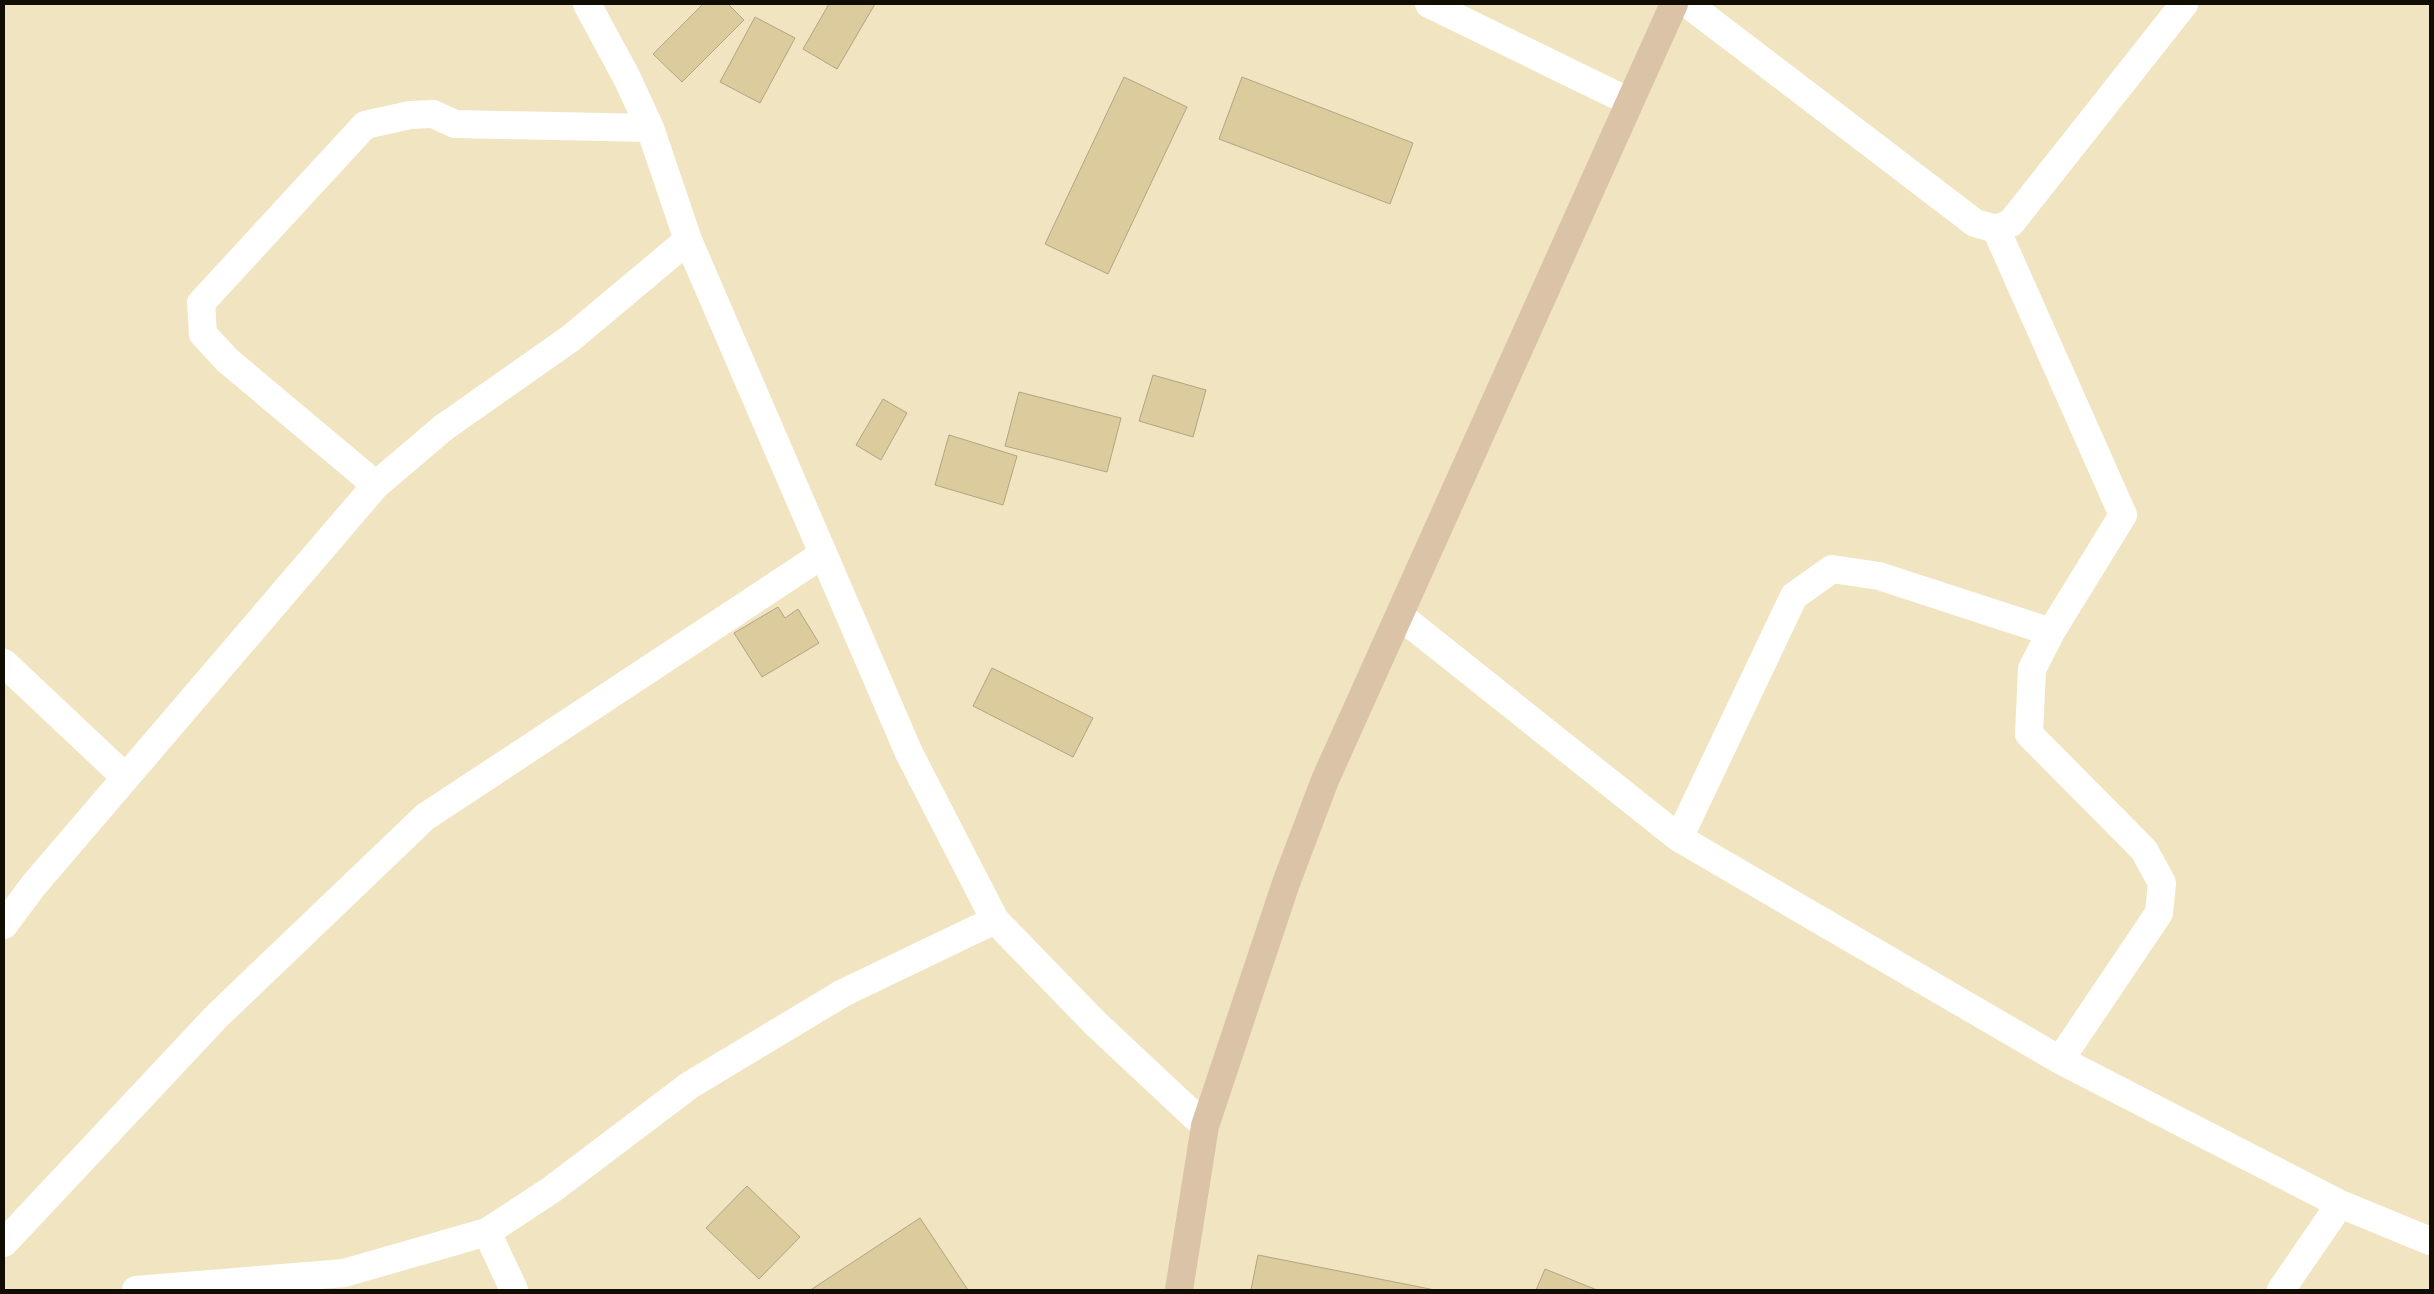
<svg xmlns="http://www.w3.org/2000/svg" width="2434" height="1294" font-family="'Times New Roman',serif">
<rect width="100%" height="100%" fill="#f1e4c0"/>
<path fill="#dccb9d" stroke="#b2a583" d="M703,4H728L744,20L682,82L653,54Z
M829,4H875L837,69L803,49Z
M755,17L795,38L760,103L720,82Z
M1124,77L1187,107L1108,274L1045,244Z
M1242,77L1413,143L1390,204L1219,139Z
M1153,375L1206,390L1193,437L1139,421Z
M1019,392L1121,418L1107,472L1005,446Z
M883,399L907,413L881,460L856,445Z
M949,435L1017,456L1003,505L935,485Z
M778,607L785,618L798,609L819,643L762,677L734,633Z
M992,668L1093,718L1073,757L973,706Z
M747,1186L800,1237L759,1279L706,1228Z
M920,1218L968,1290H813L812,1289Z
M1258,1255L1435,1290H1251Z
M1545,1269L1597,1290H1536Z"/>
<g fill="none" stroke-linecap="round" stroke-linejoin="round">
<path stroke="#fff" stroke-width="28" d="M587,4L627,78L650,128L688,240L909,753L995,920L1095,1023L1205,1126
M1429,4L1630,102
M1688,4L1975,223L1996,229L2011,223L2184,4
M1996,229L2123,515L2051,632L2032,669L2029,734L2144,850L2162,883L2159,913L2060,1060
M376,485L227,360L203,334L201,303L365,125L410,115L433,114L455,124L650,128
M1399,615L1679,838L2060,1060L2340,1204L2430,1241
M4,663L125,777
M1679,838L1794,596L1832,569L1879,576L2051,632
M4,925L33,886L376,485L443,428L571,338L688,240
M487,1232L514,1290
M4,1243L217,1016L425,817L822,555
M136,1290L344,1273L487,1232L551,1190L690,1085L843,993L995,920
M2281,1290L2340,1204"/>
<path stroke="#dbc3a8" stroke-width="28" d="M1179,1290L1205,1126L1286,883L1325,780L1674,4"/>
</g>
<rect width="2434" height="1294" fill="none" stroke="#120d03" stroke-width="10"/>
</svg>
